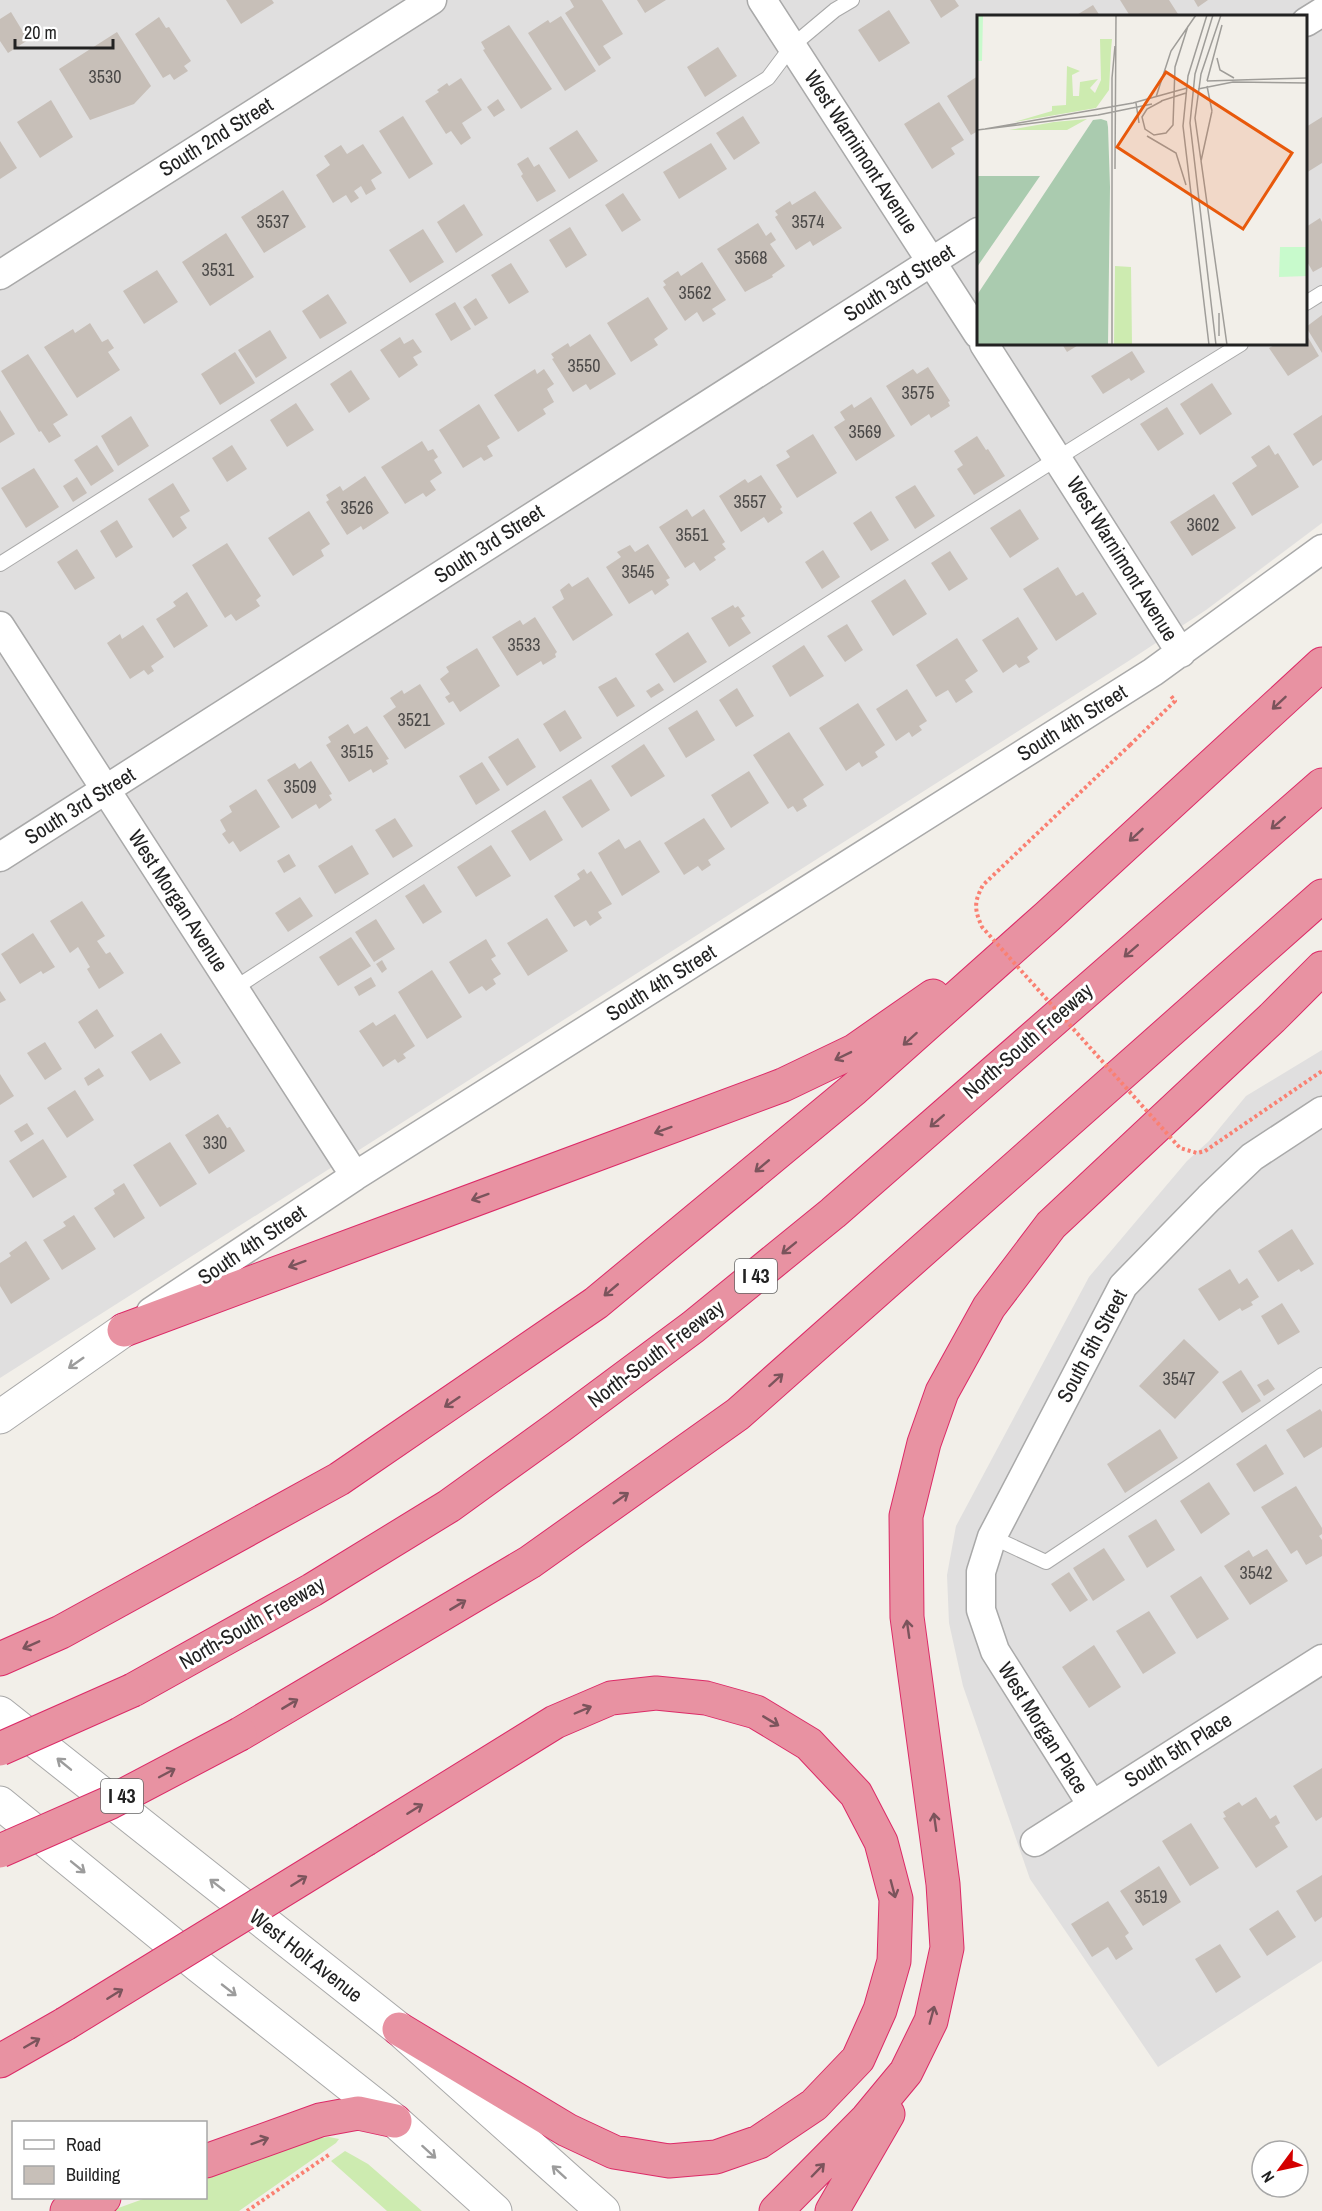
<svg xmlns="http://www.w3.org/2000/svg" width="1322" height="2211" font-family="'Archivo Narrow',sans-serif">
<rect width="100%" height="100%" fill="#f2efe9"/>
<path fill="#e0dfdf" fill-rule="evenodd" d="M0,0H1322V523L1206,610L1127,662L0,1378ZM978,16H1306V344H978Z
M1322,1050V1961L1158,2067L1030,1879L963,1686L949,1623L947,1575L956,1526L1089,1277L1187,1161L1209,1141L1246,1096Z"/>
<path fill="#cdebb0" d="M329,2137L339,2139L336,2143L239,2211H110L146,2198H206V2175L314,2138Z
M345,2151L368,2164L422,2211H387L331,2161Z"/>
<path fill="#c7bfb8" d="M226,0H272L274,3L241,24Z
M570,0H602L623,34L603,46L611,58L599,66L565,13L574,7Z
M637,0H666L645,13Z
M930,0H955L959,6L941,18Z
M1120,0H1169L1178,14L1174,16H1130Z
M1194,0H1208L1198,7Z
M1093,5L1100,16H1075Z
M889,10L910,43L879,62L858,30Z
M11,12L28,40L8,53L0,41V19Z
M561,16L596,71L565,91L528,33L548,20L550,23Z
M159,17L166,28L169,27L191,61L184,66L188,71L174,80L170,74L163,78L135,34Z
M509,25L552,89L521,109L483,50L485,49L481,42Z
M117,32L151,86L134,104L90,120L59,69Z
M718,47L737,76L705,97L687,67Z
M978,76V131L971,135L947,96Z
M461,78L482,110L462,123L471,138L461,145L451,131L446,134L425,101L439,92L437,90L447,83L449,86Z
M498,99L505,110L494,117L487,107Z
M51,100L73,137L40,158L17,122Z
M939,102L964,140L951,148L955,154L932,169L904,124Z
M403,116L433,164L409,179L379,131Z
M743,116L760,143L734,160L716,133Z
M1322,117V163L1306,173V127Z
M577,130L598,161L569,179L549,148Z
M0,141L17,168L0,179Z
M711,143L727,169L679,199L663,172Z
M363,144L382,173L371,180L376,189L366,195L361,186L354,191L359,198L351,203L346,195L333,203L316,175L330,165L324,156L341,145L347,154Z
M528,157L534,167L539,164L556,191L537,202L521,176L523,174L517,164Z
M283,190L306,227L264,253L241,217Z
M815,191L842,228L813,246L810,241L796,250L775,217L778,215L775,211L790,201L792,205Z
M623,193L641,220L622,232L605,205Z
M464,204L483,235L456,253L437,222Z
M1320,218L1322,222V267L1313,272L1306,260V227Z
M758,223L766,236L771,232L776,240L770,244L785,266L772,275L773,277L745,292L717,249Z
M570,227L587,255L566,268L549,240Z
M423,229L444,262L410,283L389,250Z
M226,233L254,277L210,306L182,262Z
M702,262L726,300L712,309L716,314L703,322L697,312L685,321L663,287L666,285L663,281L678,271L681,276Z
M511,263L529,292L509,304L491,275Z
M157,270L178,302L144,324L123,291Z
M328,294L347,323L320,339L302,311Z
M648,297L668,329L654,339L658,345L631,362L607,323Z
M476,298L488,318L475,326L463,307Z
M455,302L471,329L451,341L435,314Z
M1322,315V353L1306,327Z
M90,323L102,342L108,339L114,348L108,352L120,370L77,398L44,347L73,329L75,333Z
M270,330L287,358L256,378L238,350Z
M590,334L616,374L590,390L586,384L573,392L552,359L554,358L551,354L568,343L570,347Z
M1306,334L1319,356L1288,376L1269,348L1276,344H1306Z
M400,337L404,344L413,339L422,352L413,357L418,365L399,378L380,350Z
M1062,344H1080L1067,352Z
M1132,351L1145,372L1131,381L1129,378L1103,394L1091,376Z
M235,352L255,383L220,405L201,374Z
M28,354L68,415L53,424L61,436L49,443L41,431L39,432L1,371Z
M928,367L950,401L948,402L950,406L931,418L929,414L911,426L886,386L913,369L917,374Z
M535,369L537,374L544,369L554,384L547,389L554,402L543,409L546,414L518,432L494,395Z
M351,370L370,399L349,413L330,384Z
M1212,383L1232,414L1200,435L1180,404Z
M871,397L895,436L856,461L834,427L845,420L840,412L852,404L854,408Z
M296,403L314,430L287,447L270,420Z
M479,404L500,438L487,446L493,456L484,461L481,457L463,468L439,430Z
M1167,407L1184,434L1158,451L1140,424Z
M0,410L15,434L0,443Z
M1322,415V460L1313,466L1293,434Z
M131,416L149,446L118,466L101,436Z
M813,434L837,473L797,498L776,465L790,457L786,451Z
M977,436L986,450L988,449L1005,476L974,495L957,469L963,465L954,451Z
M422,441L428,451L433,449L438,457L434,460L442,473L430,481L436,490L426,497L423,493L405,504L381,467Z
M97,445L114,471L91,486L74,460Z
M232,445L247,469L227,482L212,458Z
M1269,445L1275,455L1278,453L1299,487L1252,516L1232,483L1257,466L1251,457Z
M34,468L59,507L26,528L1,488Z
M761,475L782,507L780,509L783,513L768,523L764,517L741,532L719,496L745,479L748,483Z
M365,476L389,513L363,530L361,526L347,535L326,502L329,500L326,495L340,486L343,491Z
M77,477L87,493L73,502L63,486Z
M173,483L190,511L180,517L187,528L173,538L148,499Z
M915,485L935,516L915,529L895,497Z
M1214,494L1236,528L1192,556L1170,522Z
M687,509L692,517L704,509L725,542L722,544L726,549L714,557L716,560L700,571L694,562L685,568L659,527Z
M1020,509L1039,539L1010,558L990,528Z
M309,511L330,544L321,550L324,556L293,576L268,538Z
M871,511L889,540L871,551L853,523Z
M117,520L133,547L116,558L100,531Z
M227,543L261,596L256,600L260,606L236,621L231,614L225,618L192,565Z
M648,544L670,578L666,580L669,585L655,595L652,590L629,604L606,567L621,557L617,552L630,545L635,552Z
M77,549L95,578L75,590L57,562Z
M823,550L840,577L822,589L805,562Z
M950,551L968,579L949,591L931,563Z
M1058,567L1076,596L1083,592L1097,614L1056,641L1023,589Z
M588,577L613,615L573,641L552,607L564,599L560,590L569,583L572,587Z
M905,579L927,614L893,636L871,601Z
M187,592L208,626L174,648L156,619L176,606L173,602Z
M733,605L735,608L738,606L745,616L741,618L751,633L729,647L711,618Z
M535,617L557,652L555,654L556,657L543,665L541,661L517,676L492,637L520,620L523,625Z
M1018,617L1038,649L1027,657L1030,662L1019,668L1016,664L1003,673L982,640Z
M847,624L863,650L845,662L827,636Z
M143,625L164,657L151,666L154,671L148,675L144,670L130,679L107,643L120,634L122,639Z
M688,632L707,662L674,683L655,654Z
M957,638L978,671L965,680L973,692L956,703L948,690L936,697L916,665Z
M804,645L824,676L790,697L772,666Z
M477,648L500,686L460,712L453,701L449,703L445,697L450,694L440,679L449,672L446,667Z
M616,677L635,706L617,717L598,687Z
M659,683L664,690L651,698L646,691Z
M420,684L445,724L405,749L383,716L396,707L390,698L402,690L404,694Z
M737,688L754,716L736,727L719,700Z
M907,689L927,721L919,726L922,730L912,737L909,732L896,741L876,709Z
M858,703L885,745L875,752L878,757L862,767L859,762L846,771L819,728Z
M565,710L582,738L560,752L543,724Z
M697,710L715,740L686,758L668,728Z
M348,724L354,734L367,726L389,759L386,760L388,764L373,773L371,769L349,782L326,745L331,742L328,737Z
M789,732L824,785L803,799L807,806L797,812L793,806L788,809L753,755Z
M518,738L536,767L507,786L488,757Z
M644,744L665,776L631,797L611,766Z
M311,761L332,794L329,795L332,800L319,809L316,804L292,819L267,780L295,763L299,769Z
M482,762L500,790L476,805L459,776Z
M749,771L769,803L731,828L711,795Z
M591,779L610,810L582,828L562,797Z
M256,789L280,827L240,852L233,841L229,844L222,834L226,831L220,820L232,812L229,806Z
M545,810L563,840L530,861L511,831Z
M395,818L413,846L393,858L375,830Z
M704,818L725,849L708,860L711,865L702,871L698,866L684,875L664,843Z
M619,839L625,849L640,840L660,872L622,896L598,853Z
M352,845L369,874L335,894L318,866Z
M491,845L511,876L476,897L457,867Z
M289,854L296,866L284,873L277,861Z
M584,869L587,874L591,871L612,904L598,912L602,918L590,926L586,920L574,927L554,896L580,879L577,874Z
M424,884L442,912L423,924L405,896Z
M300,897L313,916L288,932L275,913Z
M82,901L105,936L97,941L106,954L110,952L124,973L99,989L87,969L90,967L78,947L70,953L50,921Z
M547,918L568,951L528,976L507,943Z
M376,919L395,949L374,962L355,932Z
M33,933L55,967L43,974L41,971L20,984L1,954Z
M351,937L371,966L338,986L319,957Z
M486,939L496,956L491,959L501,974L493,979L496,984L486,991L482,986L469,994L449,962Z
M382,960L387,969L382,973L376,964Z
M432,970L462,1017L427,1039L398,992Z
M371,977L376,986L359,996L354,987Z
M0,991L6,1000L0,1003Z
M97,1009L114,1036L95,1049L78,1022Z
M395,1014L415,1046L403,1054L406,1058L398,1063L395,1059L383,1067L359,1031L373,1022L376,1026Z
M161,1033L181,1063L150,1081L131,1052Z
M45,1042L62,1069L45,1080L27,1053Z
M99,1068L104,1076L88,1086L84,1078Z
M0,1074L14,1096L0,1105Z
M75,1090L94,1120L67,1138L47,1108Z
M218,1114L227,1128L230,1127L245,1151L209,1174L185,1135Z
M27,1123L34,1134L21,1142L14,1131Z
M43,1139L67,1177L33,1198L9,1161Z
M170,1142L197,1184L160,1207L133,1165Z
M124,1183L145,1218L114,1238L94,1208L115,1194L113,1190Z
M74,1215L96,1249L62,1270L43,1240L66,1226L63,1222Z
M1292,1229L1314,1264L1301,1272L1299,1269L1278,1282L1258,1251Z
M26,1241L50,1279L11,1304L0,1286V1263L11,1256L9,1253Z
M1230,1269L1239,1284L1247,1278L1259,1297L1251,1302L1253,1305L1242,1311L1240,1308L1219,1321L1198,1289Z
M1282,1303L1300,1332L1278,1345L1261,1316Z
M1184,1339L1219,1372L1175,1419L1139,1386Z
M1241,1370L1261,1401L1242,1413L1222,1382Z
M1268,1379L1275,1389L1264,1396L1257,1385Z
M1320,1409L1322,1412V1447L1304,1458L1286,1430Z
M1160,1429L1178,1458L1125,1493L1107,1464Z
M1266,1444L1284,1474L1254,1492L1236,1464Z
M1209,1482L1230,1514L1201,1534L1180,1501Z
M1296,1486L1322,1528V1534L1319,1536L1322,1540V1556L1306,1565L1297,1550L1291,1554L1261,1507Z
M1156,1519L1175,1550L1147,1568L1128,1536Z
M1104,1548L1125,1580L1093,1601L1073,1568Z
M1267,1549L1288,1581L1250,1605L1224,1566L1249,1550L1253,1557Z
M1069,1572L1088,1600L1070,1612L1051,1584Z
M1201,1576L1229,1619L1197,1639L1170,1596Z
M1149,1611L1176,1653L1143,1674L1116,1631Z
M1094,1645L1121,1687L1089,1708L1062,1667Z
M1322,1768V1817L1316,1821L1293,1786Z
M1256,1797L1270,1819L1276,1815L1280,1823L1275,1826L1288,1847L1256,1868L1223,1818L1226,1817L1223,1812L1239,1802L1242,1806Z
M1191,1823L1219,1868L1190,1886L1162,1841Z
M1159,1866L1181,1902L1143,1926L1120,1891Z
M1322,1875V1917L1315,1922L1296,1891Z
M1108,1901L1129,1933L1125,1936L1133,1949L1116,1960L1108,1947L1092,1957L1071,1924Z
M1278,1910L1296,1937L1267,1956L1249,1929Z
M1220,1944L1241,1977L1216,1993L1195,1959Z"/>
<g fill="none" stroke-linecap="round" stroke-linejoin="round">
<defs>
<path id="service" d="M1306,303L1322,293
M0,564L768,78L792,46L835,10L852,0
M235,988C569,771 902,553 1241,344
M992,1537L1046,1562L1187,1468L1322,1375"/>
<path id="minor" d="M762,0L978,334
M1306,22L1322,12
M0,275L432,0
M984,344L1181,653
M0,626L355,1176
M0,857L978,232
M151,1312L355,1176L1153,672L1322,549
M1092,1805L995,1651L981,1610V1572L992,1537L1123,1286L1209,1198L1252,1157L1322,1111
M1035,1842L1322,1659"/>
<path id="tertiary" d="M0,1417L124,1330
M0,1713L399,2029L603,2211
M0,1803L199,1966L395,2121L495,2211"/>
<path id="motorway" d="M124,1330L783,1085L854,1051L933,996
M0,1659L61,1632L339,1479L596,1303L854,1089L1048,916L1322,664
M133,1690L312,1590L449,1506L560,1426L693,1327L833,1213L1322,785
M240,1734L530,1562L738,1414L1322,896
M366,1839L555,1722L611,1698L656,1693L706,1698L756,1712L809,1744L856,1794L881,1842L896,1899L894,1961L880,2010L858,2059L814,2105L759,2142L716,2157L669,2161L614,2152L567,2130L399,2029
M0,2061L65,2024
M206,2161L320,2120L358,2113L395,2121
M67,2211L104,2198
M776,2211L867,2119L906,2072L931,2021L947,1948L943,1884L907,1617L906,1516L924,1443L942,1392L989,1307L1051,1225L1272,1018L1322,968
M832,2211L888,2114"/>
</defs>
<use href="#service" stroke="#a9a9a9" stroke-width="16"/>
<use href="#minor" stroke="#a9a9a9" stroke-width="31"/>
<use href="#tertiary" stroke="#a9a9a9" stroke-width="35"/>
<use href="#motorway" stroke="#dc2a67" stroke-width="35"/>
<path stroke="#fa8072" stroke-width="4" stroke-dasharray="3 3" stroke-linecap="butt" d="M1130,745L1175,701L1171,696
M247,2211L330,2154"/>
<use href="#service" stroke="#fff" stroke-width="14"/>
<use href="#minor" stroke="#fff" stroke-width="28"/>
<use href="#tertiary" stroke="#fff" stroke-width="33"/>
<use href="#motorway" stroke="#e892a2" stroke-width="33"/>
<defs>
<path id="motorway-bridge" d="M0,1749L133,1690
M0,1851L109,1803L240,1734
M65,2024L366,1839"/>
</defs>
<use href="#motorway-bridge" stroke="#dc2a67" stroke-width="35" stroke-linecap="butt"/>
<path stroke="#fa8072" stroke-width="4" stroke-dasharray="3 3" stroke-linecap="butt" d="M1130,745L983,885C974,902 974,909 982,927L1180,1148L1197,1153L1205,1151L1322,1071"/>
<use href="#motorway-bridge" stroke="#e892a2" stroke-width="33"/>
</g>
<defs><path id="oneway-shaft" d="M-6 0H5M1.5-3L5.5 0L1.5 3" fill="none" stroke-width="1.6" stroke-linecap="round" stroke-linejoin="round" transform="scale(1.5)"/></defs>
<g stroke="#7b545c">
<use href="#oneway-shaft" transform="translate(1279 703) rotate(137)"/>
<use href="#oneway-shaft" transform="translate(1278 823) rotate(139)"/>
<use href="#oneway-shaft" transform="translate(1136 835) rotate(137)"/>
<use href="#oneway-shaft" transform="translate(1131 951) rotate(139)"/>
<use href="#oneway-shaft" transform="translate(910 1039) rotate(138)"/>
<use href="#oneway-shaft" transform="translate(843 1056) rotate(154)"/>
<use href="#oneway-shaft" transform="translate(937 1121) rotate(139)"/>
<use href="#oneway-shaft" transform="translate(663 1130) rotate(160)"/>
<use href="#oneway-shaft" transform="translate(762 1166) rotate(140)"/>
<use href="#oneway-shaft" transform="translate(480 1197) rotate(160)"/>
<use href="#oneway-shaft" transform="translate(789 1248) rotate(141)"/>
<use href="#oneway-shaft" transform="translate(297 1264) rotate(160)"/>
<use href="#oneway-shaft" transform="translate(611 1290) rotate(140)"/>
<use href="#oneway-shaft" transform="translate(776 1380) rotate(-42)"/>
<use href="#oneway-shaft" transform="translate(452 1402) rotate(146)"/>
<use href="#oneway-shaft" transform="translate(621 1498) rotate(-35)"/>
<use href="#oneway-shaft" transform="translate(458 1605) rotate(-31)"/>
<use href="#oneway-shaft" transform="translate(908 1629) rotate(-98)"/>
<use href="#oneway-shaft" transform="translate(31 1645) rotate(156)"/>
<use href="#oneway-shaft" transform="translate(290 1704) rotate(-31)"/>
<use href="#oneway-shaft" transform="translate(583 1710) rotate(-23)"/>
<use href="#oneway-shaft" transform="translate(771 1721) rotate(31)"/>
<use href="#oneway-shaft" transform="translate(167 1773) rotate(-28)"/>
<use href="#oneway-shaft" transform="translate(415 1809) rotate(-32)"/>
<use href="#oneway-shaft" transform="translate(935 1822) rotate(-98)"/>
<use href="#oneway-shaft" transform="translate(299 1881) rotate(-32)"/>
<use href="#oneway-shaft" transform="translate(893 1889) rotate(75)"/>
<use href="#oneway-shaft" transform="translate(115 1994) rotate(-32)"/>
<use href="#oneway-shaft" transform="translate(932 2015) rotate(-75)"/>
<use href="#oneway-shaft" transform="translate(32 2043) rotate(-30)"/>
<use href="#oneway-shaft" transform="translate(260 2141) rotate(-20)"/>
<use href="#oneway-shaft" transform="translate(818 2170) rotate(-46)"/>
</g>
<g stroke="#9c9c9c">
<use href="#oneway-shaft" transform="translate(76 1363) rotate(145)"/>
<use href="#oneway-shaft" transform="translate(64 1764) rotate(-141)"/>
<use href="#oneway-shaft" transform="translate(78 1867) rotate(39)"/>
<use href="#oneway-shaft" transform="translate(217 1885) rotate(-142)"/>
<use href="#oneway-shaft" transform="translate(229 1990) rotate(38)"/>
<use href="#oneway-shaft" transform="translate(429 2152) rotate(42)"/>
<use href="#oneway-shaft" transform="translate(559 2172) rotate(-138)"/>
</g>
<g text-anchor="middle" stroke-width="6" stroke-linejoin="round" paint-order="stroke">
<g font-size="18" fill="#4b4948">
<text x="105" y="83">3530</text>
<text x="273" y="228">3537</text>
<text x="808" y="228">3574</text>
<text x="751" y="264">3568</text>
<text x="218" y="276">3531</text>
<text x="695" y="299">3562</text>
<text x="584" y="372">3550</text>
<text x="918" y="399">3575</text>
<text x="865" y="438">3569</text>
<text x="750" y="508">3557</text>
<text x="357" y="514">3526</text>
<text x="1203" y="531">3602</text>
<text x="692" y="541">3551</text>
<text x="638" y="578">3545</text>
<text x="524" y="651">3533</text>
<text x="414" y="726">3521</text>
<text x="357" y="758">3515</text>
<text x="300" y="793">3509</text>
<text x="215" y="1149">330</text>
<text x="1179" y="1385">3547</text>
<text x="1256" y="1579">3542</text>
<text x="1151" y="1903">3519</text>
</g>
<g fill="#fff" stroke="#646464" stroke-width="1.5">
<rect x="735" y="1259" width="42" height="34" rx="4.5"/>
<rect x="101" y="1779" width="42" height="34" rx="4.5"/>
</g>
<g font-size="20" font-weight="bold" fill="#222">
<text x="756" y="1283">I 43</text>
<text x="122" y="1803">I 43</text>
</g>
<g font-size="21" fill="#222" stroke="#fff">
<text transform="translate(216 137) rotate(-32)" y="7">South 2nd Street</text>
<text transform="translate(861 152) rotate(57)" y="7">West Warnimont Avenue</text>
<text transform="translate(899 283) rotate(-32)" y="7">South 3rd Street</text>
<text transform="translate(489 544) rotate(-33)" y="7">South 3rd Street</text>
<text transform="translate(1122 559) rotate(58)" y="7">West Warnimont Avenue</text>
<text transform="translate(1072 723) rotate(-32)" y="7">South 4th Street</text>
<text transform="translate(80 806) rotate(-32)" y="7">South 3rd Street</text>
<text transform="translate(178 901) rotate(57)" y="7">West Morgan Avenue</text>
<text transform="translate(661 983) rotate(-32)" y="7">South 4th Street</text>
<text transform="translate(1028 1041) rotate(-41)" y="7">North-South Freeway</text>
<text transform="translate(252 1245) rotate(-34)" y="7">South 4th Street</text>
<text transform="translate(1092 1346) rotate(-62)" y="7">South 5th Street</text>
<text transform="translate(656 1354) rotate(-37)" y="7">North-South Freeway</text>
<text transform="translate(252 1623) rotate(-30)" y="7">North-South Freeway</text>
<text transform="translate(1043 1728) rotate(58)" y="7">West Morgan Place</text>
<text transform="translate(1178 1750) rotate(-32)" y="7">South 5th Place</text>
<text transform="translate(306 1956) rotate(38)" y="7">West Holt Avenue</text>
</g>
</g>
<g transform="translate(977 15)">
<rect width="330" height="330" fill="#f2efe9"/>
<path d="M123,24H135L134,35L132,75L119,93L37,107L75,96V91L89,90L90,51L103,56L95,60L96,81H102L103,67L121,64L113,73L118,78L124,65ZM110,104L90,115H32L77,107ZM138,251L154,252L155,330H137Z" fill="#cdebb0"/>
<path d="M124,104L130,106L131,112L133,172L131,330H0V280L116,105ZM0,161H63L0,252Z" fill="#aacbaf"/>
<path d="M0,0H6L5,46H0ZM303,232H330V261L302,262Z" fill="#c8facc"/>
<path fill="none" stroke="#9f9d99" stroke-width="1.5" d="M230,0L211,61L206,111L232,330M236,0L218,59L213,108L239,330M244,0L224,59L218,103L250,330M240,43L243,55L257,63M230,66L330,63M230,66L245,10M230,71L235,96M221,74L256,67L330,68M179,82L194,36L219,0M184,86L209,78M185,86L170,94L165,102L168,114L177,120L189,118L196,110L198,52L211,11M159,88L162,108M8,114L156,88L210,73M0,115L121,100L175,89M170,121L199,138L209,170M224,146L235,96M138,154L139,0M242,298V321M135,330V63L138,31"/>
<path fill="#e8590c" fill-opacity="0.15" stroke="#e8590c" stroke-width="3" d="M189,57L315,138L266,214L140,132Z"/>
<rect width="330" height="330" fill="none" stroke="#222" stroke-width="3"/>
</g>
<rect x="12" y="2121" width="195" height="78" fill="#ffffff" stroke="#a7a7a7" stroke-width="1.5"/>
<rect x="24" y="2140" width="30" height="9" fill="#ffffff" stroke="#a7a7a7" stroke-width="1.5"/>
<text x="66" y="2151" font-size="18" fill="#222222">Road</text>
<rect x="24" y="2166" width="30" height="18" fill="#c7bfb8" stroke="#a7a7a7" stroke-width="1.5"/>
<text x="66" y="2181" font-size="18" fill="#222222">Building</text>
<g transform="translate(1280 2169) rotate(237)"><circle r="28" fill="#ffffff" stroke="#a7a7a7" stroke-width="1.5"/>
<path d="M0-4.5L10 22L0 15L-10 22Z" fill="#d40000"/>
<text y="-9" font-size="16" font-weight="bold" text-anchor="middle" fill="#222222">N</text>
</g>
<path d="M15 39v9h98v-9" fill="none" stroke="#222222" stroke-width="3"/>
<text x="24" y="39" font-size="18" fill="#222222" stroke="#ffffff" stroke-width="4.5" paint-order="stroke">20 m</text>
</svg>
